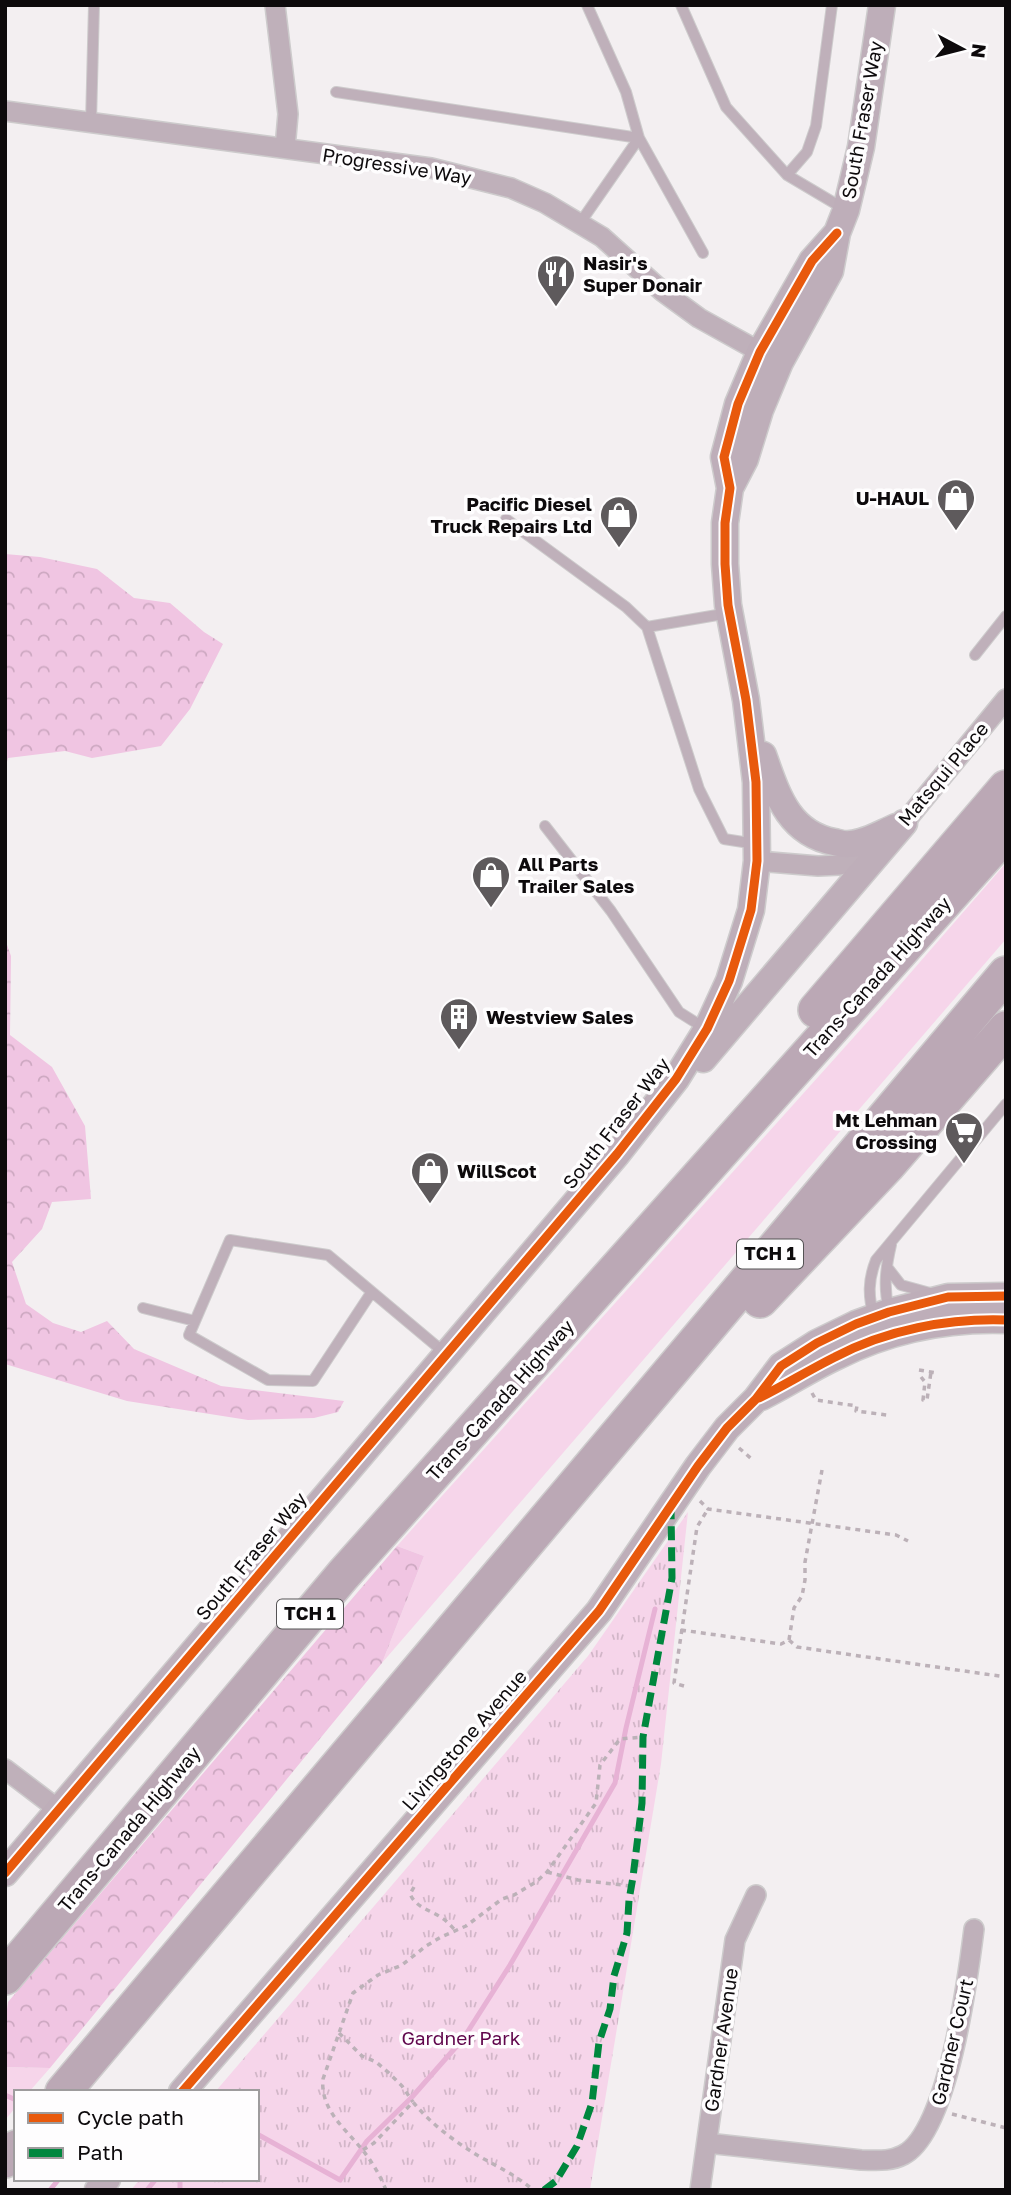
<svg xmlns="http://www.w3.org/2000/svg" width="1011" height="2195" font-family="'Golos Text',sans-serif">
<defs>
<pattern id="forest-crowns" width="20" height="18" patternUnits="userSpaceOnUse" patternTransform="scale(1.75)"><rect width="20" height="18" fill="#f0c5e2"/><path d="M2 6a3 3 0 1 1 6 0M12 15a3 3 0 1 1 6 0" fill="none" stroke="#cda8c1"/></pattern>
<pattern id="park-tufts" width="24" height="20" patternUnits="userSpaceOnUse" patternTransform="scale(1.75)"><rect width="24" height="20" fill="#f6d5ea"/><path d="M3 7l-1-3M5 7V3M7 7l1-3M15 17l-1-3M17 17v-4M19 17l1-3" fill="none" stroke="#d2b6c8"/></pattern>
</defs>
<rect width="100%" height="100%" fill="#f3eff1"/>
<path fill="#f6d5ea" d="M1006,863V939L382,1663L424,1556L397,1546L880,1008Z
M5,2067L50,2068L29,2092H16V2107L5,2120Z"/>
<path fill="url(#forest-crowns)" d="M5,554L40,557L97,569L134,598L170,603L204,632L223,644L190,709L161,746L92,758L65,751L8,758L5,769Z
M5,939L11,956L10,1035L52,1067L85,1126L91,1199L52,1202L42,1229L12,1262L26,1304L53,1323L81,1332L107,1321L134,1349L221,1386L344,1401L338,1412L314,1418L248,1420L127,1401L5,1364Z
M397,1546L424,1556L382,1663L50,2068L5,2067V2024L8,2002Z"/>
<path fill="url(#park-tufts)" d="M688,1512L661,1764L590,2190H131L140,2179H257V2092H215L588,1656Z"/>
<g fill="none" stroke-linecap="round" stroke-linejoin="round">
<path stroke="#e7b2d5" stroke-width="5" d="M5,2095L16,2100
M257,2134L340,2180L367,2141L412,2097L463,2039L510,1965L615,1783L626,1728L655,1609
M180,2179V2190
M50,2190L59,2179
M147,2190L156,2179"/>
<defs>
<path id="lane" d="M681,5L726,107L787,175L846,210
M336,92L639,138L626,92L587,5
M91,122L94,5
M787,175L807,152L816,126L832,5
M580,223L639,138L703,253
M506,519L626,607L647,627
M729,613L647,627L699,789L724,839L756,844
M975,655L1006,616
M545,826L611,911L679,1012L706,1029
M887,1267L901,1285L930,1293
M371,1293L313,1381L268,1380L189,1335L230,1240L328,1255L446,1354
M143,1308L195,1321
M889,1309C883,1287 886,1267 891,1245
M874,1317C868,1296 868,1280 876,1260L1006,1104"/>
<path id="street" d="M275,5L288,114L285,148
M5,111L431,168L511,188L545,203L602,237L662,291L699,318L769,357
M757,861L818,866L840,865L861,858L904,823L1006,699
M5,1769L59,1810
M707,2143L861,2160C875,2160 890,2162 903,2155C948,2133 968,1977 974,1929
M700,2190L735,1940L756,1895"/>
<path id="secondary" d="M730,488L745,459L760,410L780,362L830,271L837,233L846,210L861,147L882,5
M763,755C777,794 788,833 834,842C839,843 845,845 850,844C866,843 882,833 896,827
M703,1059L904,823
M761,1397C787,1384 811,1368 837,1356C889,1330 948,1318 1006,1320
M5,1873L617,1154L676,1079L707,1029L729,981L751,910L757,861L756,782L746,700L728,605L725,564V523L730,488L724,457L738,404L760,352L812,261L837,233
M182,2092L599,1611L698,1466L727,1428L756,1399L781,1366L817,1343L856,1324L889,1312L948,1297L1006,1296
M98,2190L107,2179"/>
<path id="highway" d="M816,1010L1006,788
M760,1300L887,1166L1006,1029
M5,1977L343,1575L1006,833
M63,2092L1006,974
M5,2160L16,2148"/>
</defs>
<use href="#lane" stroke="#cdcbcc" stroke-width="12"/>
<use href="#street" stroke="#cdcbcc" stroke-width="22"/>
<use href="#secondary" stroke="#cdcbcc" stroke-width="29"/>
<use href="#highway" stroke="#cdcbcc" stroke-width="38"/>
<path stroke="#bcb1b8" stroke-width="3.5" stroke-dasharray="5 5" stroke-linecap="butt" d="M919,1370L937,1373
M921,1377L925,1382L923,1400H927L931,1372
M812,1393L816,1400L857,1406L856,1411L887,1415
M739,1448L754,1461
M700,1501L708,1509L896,1535L908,1541
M681,1630L781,1644L789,1640L797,1647L1006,1677
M789,1640L794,1608L802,1596L805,1580V1562L822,1470
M684,1686L674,1683L697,1527L708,1509
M547,1872L578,1880L631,1886
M414,1887L410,1894C416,1908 431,1910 442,1918C447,1921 451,1926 455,1930
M339,2033L362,2056L376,2062L389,2073L402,2086L413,2102
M952,2114L1006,2128
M363,2150L374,2143L413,2102C430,2123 454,2141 477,2155C496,2166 516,2175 533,2190
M386,2190C380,2175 371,2160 361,2148C343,2127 320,2108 323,2079L353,1993L378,1975L402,1965L426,1946L441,1937L466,1926L502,1899L514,1895L536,1882L547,1872L596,1803L600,1765L620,1739L643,1737"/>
<use href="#lane" stroke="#bfb0ba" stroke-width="10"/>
<use href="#street" stroke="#bfb0ba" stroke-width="19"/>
<use href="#secondary" stroke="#beaeb9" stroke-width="26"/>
<use href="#highway" stroke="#bba8b5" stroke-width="35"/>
<path stroke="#00873e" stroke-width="7" stroke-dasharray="14 7" stroke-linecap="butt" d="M544,2190L556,2181L577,2146L592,2103L599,2042L610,2009L614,1976L627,1933L629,1900L633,1877L642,1803L643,1737L672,1578L671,1509"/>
<defs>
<path id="cycleway" d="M759,1398C785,1385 809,1370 835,1357C886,1330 948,1318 1006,1320
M5,1873L617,1154L676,1079L707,1029L729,981L751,910L757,861L756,782L746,700L728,605L725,564V523L730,488L724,457L738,404L760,352L812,261L837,233
M182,2092L599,1611L698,1466L727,1428L756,1399L781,1366L817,1343L856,1324L889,1312L948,1297L1006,1296"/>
</defs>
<use href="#cycleway" stroke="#fefdfe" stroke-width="13"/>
<use href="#cycleway" stroke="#e8590c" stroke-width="9"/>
</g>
<defs>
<symbol id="restaurant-pin" viewBox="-11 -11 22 30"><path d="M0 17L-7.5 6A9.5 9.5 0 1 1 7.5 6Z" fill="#5e5a5c" stroke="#fefdfe"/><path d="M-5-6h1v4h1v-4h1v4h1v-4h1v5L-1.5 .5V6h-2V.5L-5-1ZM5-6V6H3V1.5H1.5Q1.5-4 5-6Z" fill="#fff"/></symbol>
<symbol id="shop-pin" viewBox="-11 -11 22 30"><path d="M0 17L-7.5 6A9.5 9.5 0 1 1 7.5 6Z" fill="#5e5a5c" stroke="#fefdfe"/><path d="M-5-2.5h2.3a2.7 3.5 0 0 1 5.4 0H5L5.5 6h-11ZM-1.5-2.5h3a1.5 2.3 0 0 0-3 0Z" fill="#fff"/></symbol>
<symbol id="building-pin" viewBox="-11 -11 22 30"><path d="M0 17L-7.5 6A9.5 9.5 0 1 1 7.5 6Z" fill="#5e5a5c" stroke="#fefdfe"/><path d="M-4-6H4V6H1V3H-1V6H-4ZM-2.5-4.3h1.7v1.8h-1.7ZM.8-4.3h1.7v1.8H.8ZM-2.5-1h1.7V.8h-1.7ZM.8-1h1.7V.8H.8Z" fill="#fff"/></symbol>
<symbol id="supermarket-pin" viewBox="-11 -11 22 30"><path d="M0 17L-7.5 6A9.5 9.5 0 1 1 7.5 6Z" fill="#5e5a5c" stroke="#fefdfe"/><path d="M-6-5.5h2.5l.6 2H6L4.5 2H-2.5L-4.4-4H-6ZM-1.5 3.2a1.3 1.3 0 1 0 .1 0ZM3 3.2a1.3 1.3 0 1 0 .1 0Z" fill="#fff"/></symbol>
</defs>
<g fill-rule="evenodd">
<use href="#restaurant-pin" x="534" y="252" width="44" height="60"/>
<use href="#shop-pin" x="934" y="476" width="44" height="60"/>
<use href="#shop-pin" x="597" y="493" width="44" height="60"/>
<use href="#shop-pin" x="469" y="853" width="44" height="60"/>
<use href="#building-pin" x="437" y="995" width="44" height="60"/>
<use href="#supermarket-pin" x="942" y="1109" width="44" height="60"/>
<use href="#shop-pin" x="408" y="1149" width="44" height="60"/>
</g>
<g text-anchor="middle" stroke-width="7" stroke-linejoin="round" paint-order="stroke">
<g fill="#fefdfe" stroke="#555355" stroke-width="2">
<rect x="737" y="1239.5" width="66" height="29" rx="5"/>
<rect x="277" y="1599.5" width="66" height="29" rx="5"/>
</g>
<g font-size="18" font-weight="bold" fill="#0d0a0c">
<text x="770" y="1260">TCH 1</text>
<text x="310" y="1620">TCH 1</text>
</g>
<g font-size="19" fill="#0d0a0c" stroke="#fefdfe">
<text transform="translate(862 120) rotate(-80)" y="7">South Fraser Way</text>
<text transform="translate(397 166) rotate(9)" y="7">Progressive Way</text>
<text transform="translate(943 774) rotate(-50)" y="7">Matsqui Place</text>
<text transform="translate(877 977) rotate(-48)" y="7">Trans-Canada Highway</text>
<text transform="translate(616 1123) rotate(-52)" y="7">South Fraser Way</text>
<text transform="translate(500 1400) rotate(-48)" y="7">Trans-Canada Highway</text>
<text transform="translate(251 1556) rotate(-50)" y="7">South Fraser Way</text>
<text transform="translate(464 1740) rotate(-49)" y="7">Livingstone Avenue</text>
<text transform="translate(129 1829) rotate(-50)" y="7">Trans-Canada Highway</text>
<text transform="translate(721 2040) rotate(-82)" y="7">Gardner Avenue</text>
<text transform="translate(952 2042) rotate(-77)" y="7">Gardner Court</text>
</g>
<g font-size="19" font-weight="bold" fill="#0d0a0c" stroke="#fefdfe" text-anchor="start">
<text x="583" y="270">Nasir's<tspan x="583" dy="22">Super Donair</tspan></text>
<text x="929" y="505" text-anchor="end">U-HAUL</text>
<text x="592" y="511" text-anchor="end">Pacific Diesel<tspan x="592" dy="22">Truck Repairs Ltd</tspan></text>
<text x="518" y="871">All Parts<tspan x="518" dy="22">Trailer Sales</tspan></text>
<text x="486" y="1024">Westview Sales</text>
<text x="937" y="1127" text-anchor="end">Mt Lehman<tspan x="937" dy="22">Crossing</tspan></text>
<text x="457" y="1178">WillScot</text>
</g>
<g font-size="19" fill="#60064c" stroke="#fefdfe">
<text x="461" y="2045">Gardner Park</text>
</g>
</g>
<rect width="1011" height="2195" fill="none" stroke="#0d0a0c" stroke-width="14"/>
<rect x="14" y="2090" width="245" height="91" fill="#fefdfe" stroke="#9e9c9d" stroke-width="2"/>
<rect x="28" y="2113" width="35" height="10" fill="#e8590c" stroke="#9e9c9d" stroke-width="2"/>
<text x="77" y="2125" font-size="21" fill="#0d0a0c">Cycle path</text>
<rect x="28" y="2148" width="35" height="10" fill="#00873e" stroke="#9e9c9d" stroke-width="2"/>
<text x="77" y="2160" font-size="21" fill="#0d0a0c">Path</text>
<g transform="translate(962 49) rotate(97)" stroke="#fefdfe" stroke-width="5" paint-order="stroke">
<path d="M0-5L12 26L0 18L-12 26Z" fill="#0d0a0c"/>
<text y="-10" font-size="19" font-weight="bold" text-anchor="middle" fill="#0d0a0c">N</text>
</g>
</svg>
